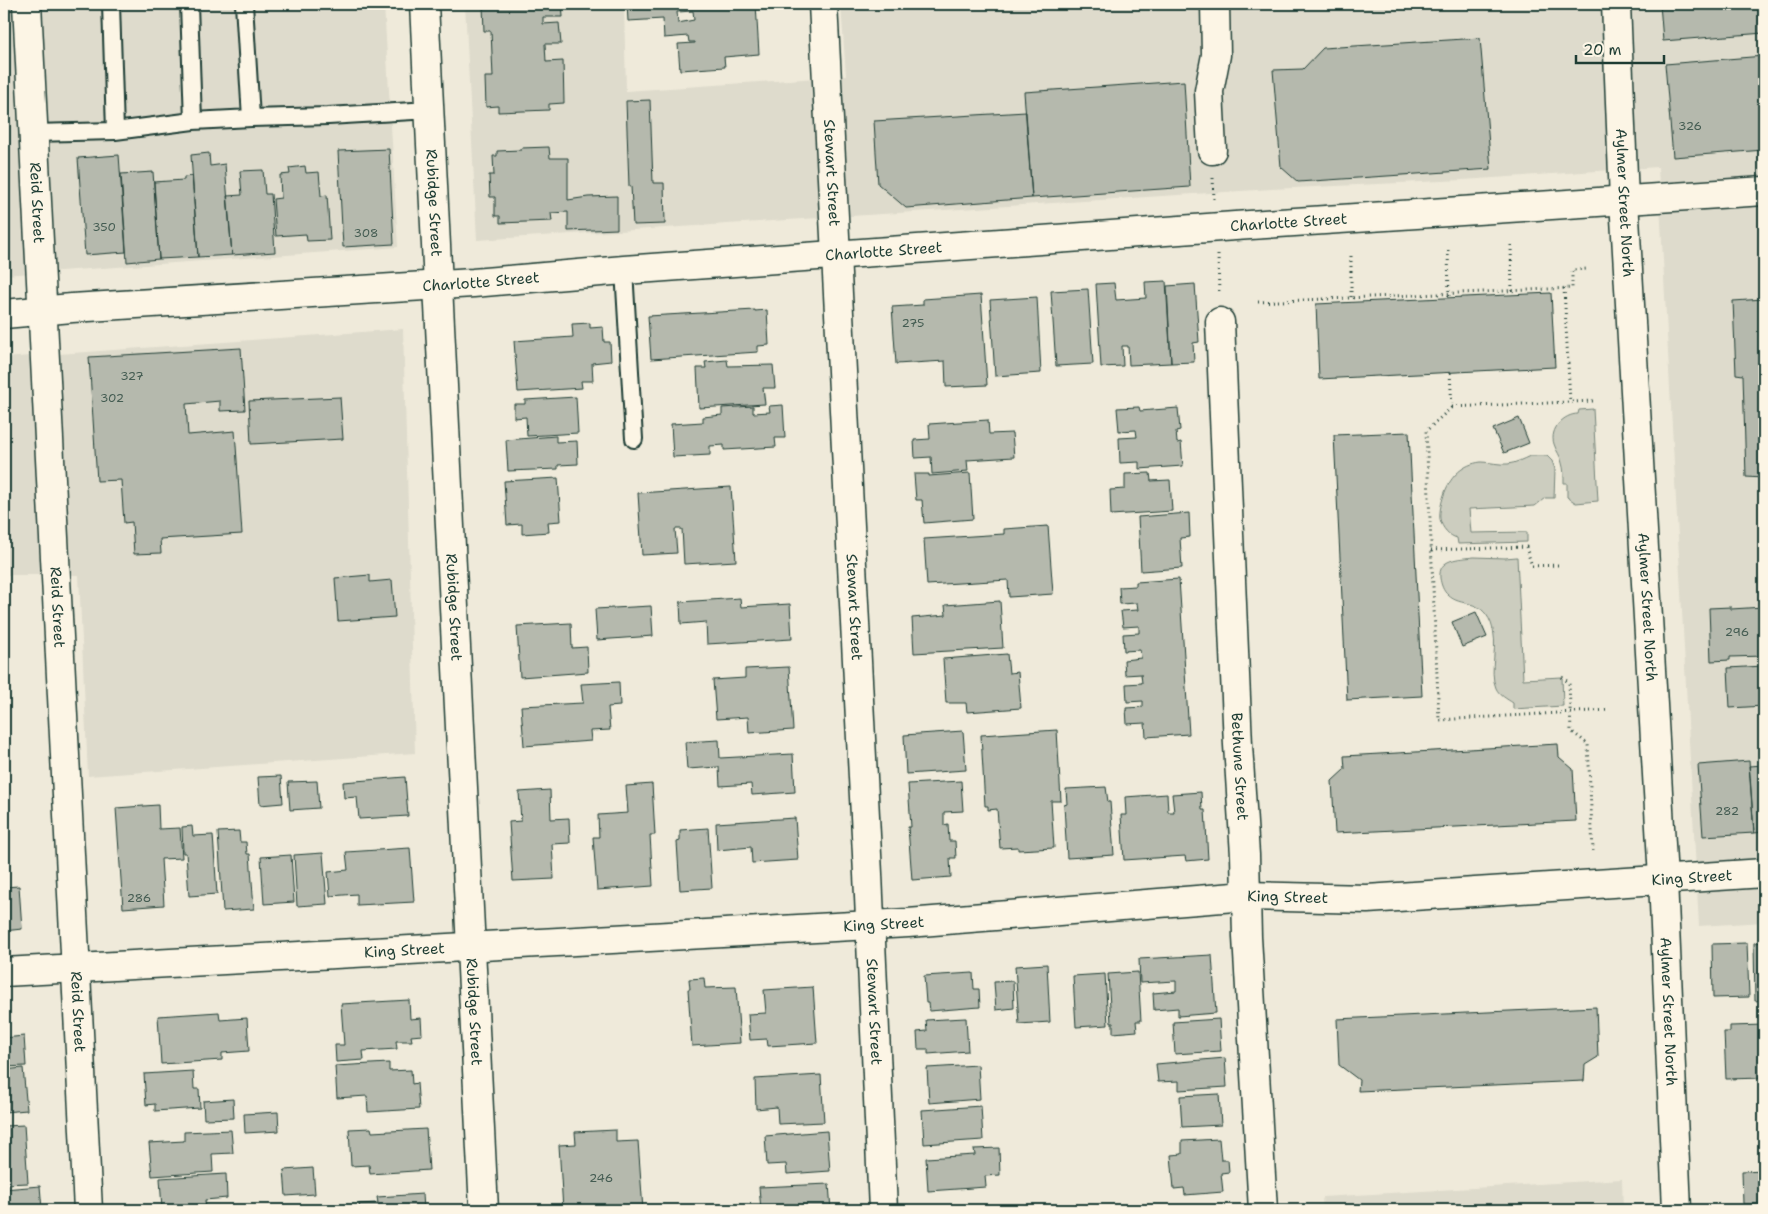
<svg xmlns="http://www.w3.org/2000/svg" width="1768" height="1214" font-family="'Shantell Sans',sans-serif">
<rect width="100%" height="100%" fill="#efeada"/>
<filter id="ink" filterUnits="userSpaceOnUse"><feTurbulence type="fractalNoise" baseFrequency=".02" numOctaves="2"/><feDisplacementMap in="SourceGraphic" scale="10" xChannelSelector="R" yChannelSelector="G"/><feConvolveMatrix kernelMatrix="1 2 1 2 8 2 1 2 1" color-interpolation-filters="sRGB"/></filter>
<g filter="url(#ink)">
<path fill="#dedbcc" d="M4,4H384L398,247L4,275Z
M465,4H624L626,91L846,76L841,4H1764V922L1699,926L1658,167L1463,180L1272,189L477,240Z
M403,329L415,753L88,776L79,575H4V358Z
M1622,1179L1623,1210H1323L1322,1197Z"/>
<path fill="#cccdbf" stroke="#76857a" d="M1593,409L1598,501L1576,503L1567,497V483H1564C1564,477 1564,469 1562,463C1561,456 1556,451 1554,444C1549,429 1564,414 1578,414L1579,410Z
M1530,456H1547L1552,461L1555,469L1554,498H1545L1535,506L1469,509L1471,533L1527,532V542L1458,544L1457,538C1449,536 1442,528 1440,519C1439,511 1442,500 1445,492C1451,476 1463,464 1481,462C1490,462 1499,465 1508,464C1516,463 1523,459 1530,456Z
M1474,557L1505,558L1517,557L1523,679L1562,677L1563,706L1513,709V703C1507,699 1499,695 1496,688C1488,670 1500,645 1491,623C1480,597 1461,608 1448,595C1443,591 1441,584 1440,578C1438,558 1459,559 1474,557Z"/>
<path fill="#b5b9ad" stroke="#1f3d34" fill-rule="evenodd" d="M489,4H562L563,17H543V24L559,23L561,44H545L546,62L563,61L564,103L549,104V110L498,112V106L486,107L485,77H493L491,31H484L483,5Z
M627,4H756L759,54L724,57L725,67L680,70L678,44L695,43V42H689L688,36L664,38L663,19L628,21ZM693,11L694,20L678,23L677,12Z
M1660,4H1764V33L1663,41Z
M1480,38L1491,169L1298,182L1281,167L1273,70L1303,69L1323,48Z
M1764,56V150L1673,157L1665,64Z
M1184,81L1190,187L1032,198L1024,92Z
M650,100L653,183H664L665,224L633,225L631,186H629L626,101Z
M1026,112L1032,198L906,208L878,184L874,121Z
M549,147L550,158H568V200L588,197L617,196V229L568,231V212L551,213L552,221L500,223V216H495V197H490L489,175H494L493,156H497V151L521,150V148Z
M389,149L394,244L343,247L338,151Z
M209,153L210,166L225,164L232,255L198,257L191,155Z
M119,155L126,252L85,255L78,158Z
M305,166L306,173L319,172L321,196L327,195L330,240L307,241L306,234L276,236L273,199L281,198L280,175L290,174L289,168Z
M263,170L265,194H271L275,252L232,255L227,196L242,195L240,171Z
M153,172L159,259L127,262L121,174Z
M192,176L198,257L159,259L154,182L184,180V177Z
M1166,281L1171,363L1129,365L1128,346H1122L1123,366L1101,367L1096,284L1114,283L1116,300L1146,298L1145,282Z
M1195,284L1199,342L1193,343L1194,362L1171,363L1167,286Z
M1088,289L1093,364L1056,366L1051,291Z
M1551,293L1555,367L1319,379L1316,304Z
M981,295L987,385L946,387L945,361L896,364L892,307L923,305V299Z
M1037,297L1041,373L995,376L990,300Z
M1764,299V496H1759L1763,478L1746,477L1743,375L1736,374L1733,301Z
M755,310V311L767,310L769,345L758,346V352L651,359L648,316Z
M590,323V328L603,327L604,342H610L611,361L592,363L593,381H581L582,388L518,392L514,341L573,337L572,324Z
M241,348L245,410L220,411V401L186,404L188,435L235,431L242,534L160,539L161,553L134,554L132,522L124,523L121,480L97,481L89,357Z
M727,360L728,366L773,365L775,388H763L765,404L699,408L697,368H706L705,362Z
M4,379L6,407H4Z
M340,397L343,439L251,444L249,401Z
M576,397L578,433L527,436L526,417L514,418V404H525V400Z
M783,405L785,438H775L776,447L724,450V445L710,446V455L673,457L671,424L703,422V417L722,415V408L753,406V413L770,412L769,406Z
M1139,407L1140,411L1178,408L1180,430L1176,431L1177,443L1181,442L1183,466L1139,469V462L1120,463L1119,438L1137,437L1136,430L1119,431L1117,408Z
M4,410L6,442H4Z
M1519,418L1529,443L1504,453L1493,429Z
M988,420L989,434L1012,433L1014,457L967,460L968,471L932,474L931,457L915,458L914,440L930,439L929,424Z
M1409,432L1422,696L1347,700L1334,435Z
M556,436V442L577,441L578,464L558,465V469L508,471L506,440Z
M970,473L973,519L924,523L922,500H916L914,474H929V476Z
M1150,473L1151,481L1170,480L1172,511L1111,515L1110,490L1125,489V474Z
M558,478L561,521L548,522L549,532L522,534V524L507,525L504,481Z
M731,487L736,561L684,564L682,529H675L677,553L642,555L638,493Z
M1189,513L1190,537L1180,538L1182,568L1141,571L1138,517Z
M1048,526L1053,594L1009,597L1008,580L927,585L924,539L1004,534V529Z
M370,575V582L392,580L395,617L338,621L335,578Z
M1179,579L1189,734L1146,737L1145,723L1127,724L1126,708L1143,707V701L1127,702L1126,684L1142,683L1141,674L1125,675L1124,660L1141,658L1140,650L1124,651L1123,634L1139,633V626L1123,627L1121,611L1138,610L1137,603L1120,604L1119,587L1136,586V582Z
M740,598L741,607L790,604L792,639L707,644L706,622L681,624L680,602Z
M1000,601L1003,648L914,653L912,618L946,615L945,605Z
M651,606L653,636L597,640L595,609Z
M1731,607V609L1764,607V656L1730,657V660L1711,661L1709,608Z
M1476,612L1487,637L1462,647L1452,622Z
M571,623L572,648L587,647L588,672L520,677L517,626Z
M1007,654L1009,673L1018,672L1021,708L967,712L966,703H946L943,659Z
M1764,666V706L1730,708L1728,668Z
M789,667L793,730L749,733L748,717L716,719L713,680L745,678V669Z
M619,682L620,706L608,707L610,730L590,731L591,741L524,746L521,706L583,703L581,684Z
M1057,730L1061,801H1051L1054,848L1018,850V847L1000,848L997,809L988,810V806H985L981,735Z
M963,731L966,770L906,774L904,735Z
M719,740L720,758L793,754L795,792L752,795L751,784L720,786L719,767L687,769L685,742Z
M1558,744L1559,757L1573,769L1576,821L1335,833L1332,781L1345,769L1344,756Z
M1749,761L1754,833L1703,836L1698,765Z
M1764,765V832L1754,833L1749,766Z
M281,776L283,803L260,805L258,777Z
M405,777L408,816L359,819L357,797L344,798L343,782Z
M317,781L319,808L290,810L288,782Z
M961,781L963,811L944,812V825L948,824L949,841H955L956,858H950L951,877L912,880L908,827H911L908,784Z
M4,784H8L9,806L4,807Z
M652,784L655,835H650L653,886L597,890L593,837H599L598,815L628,813L626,786Z
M1106,787L1108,802H1110L1114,855L1067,858L1064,805L1067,804L1066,789Z
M550,790L551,819L569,818L570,843L552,844L554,879L513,881L509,822L521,821L519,792Z
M1201,792L1202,810H1205L1208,859L1186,861L1185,856L1124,860L1121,815H1126L1125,797L1167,794L1168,812H1174L1172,794Z
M158,805L159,829L180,828L182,858L161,859L164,905L123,908L116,808Z
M795,818L798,860L752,863L751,847L717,850L716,823Z
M192,826L193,836L213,835L217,894L189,896L186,853H183L182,827Z
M708,828L712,888L680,890L677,842L680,841V830Z
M239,831L240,842H246L247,854H250L254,909L223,911L218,832Z
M410,848L414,902L357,905V894L330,896L328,872L348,870L346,852Z
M323,853L327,904L297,906L294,855Z
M291,855L294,902L264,904L261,857Z
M19,886L22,929L4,931V887Z
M1764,942V1000L1755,1001L1754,943Z
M1747,943L1749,997L1713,998L1712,944Z
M1212,955L1216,1013L1178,1016V1008L1154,1010L1153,993L1176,991V981L1140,983L1139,959Z
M1047,964L1050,1022L1019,1024L1015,966Z
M1138,972L1141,1021H1136L1137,1031L1113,1033V1023H1111L1108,974Z
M973,973L974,989H979L980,1007L929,1011L928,1003H926L924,976Z
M1105,974L1108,1025L1076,1027L1073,976Z
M704,978L705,988L736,987L740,1043L692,1046L688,989H690L689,979Z
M1013,981L1014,1008L996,1010L994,982Z
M813,987L817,1043L768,1046L767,1039L750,1040L748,1014L766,1013L764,990Z
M409,1000L410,1019L421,1018L422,1035L411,1036L412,1041H396L397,1049L363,1051L364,1060L336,1062L335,1045H344L341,1004Z
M1596,1007L1598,1057L1585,1065L1584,1081L1358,1091L1359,1080L1339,1065L1337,1019Z
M219,1012L220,1020L247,1018L249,1051L222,1053V1060L161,1064L158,1016Z
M966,1018L968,1051L928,1054V1049H918L917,1032L927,1031L926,1020Z
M1219,1019L1221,1051L1175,1054L1173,1022Z
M1764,1025V1078L1726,1079L1724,1032H1730V1026Z
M24,1036L26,1066L4,1067V1038Z
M1225,1058L1227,1087L1179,1090V1081L1158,1082L1156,1064Z
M389,1063V1071L411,1070L412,1084L417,1083L419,1109L368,1112L367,1096L337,1098L335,1066Z
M978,1065L980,1099L929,1103L927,1068Z
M23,1068L27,1110L4,1112V1070Z
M193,1071L194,1089H199L200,1108L155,1111V1104L146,1105L144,1074Z
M821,1075L824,1122L778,1124L777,1107L756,1109L755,1079Z
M1219,1094L1221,1125L1182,1127L1180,1096Z
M233,1099L234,1118L204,1119L203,1101Z
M981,1106L983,1140L924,1144L922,1110Z
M278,1112L279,1131L245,1133L244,1114Z
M24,1125L28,1183L4,1184V1126Z
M371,1128L372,1132L426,1129L429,1170L370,1174L369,1165L351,1166L349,1129Z
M231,1130L233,1153L212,1154L213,1172L152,1176L149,1143L184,1141V1132Z
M616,1130V1142L638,1141L643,1210H563L559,1145L576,1144L575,1132Z
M827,1131L830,1171L787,1174L786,1164L767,1165L765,1136Z
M1219,1139L1221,1160H1228L1229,1172L1221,1173L1223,1192L1185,1195L1184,1188L1174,1189L1171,1155L1182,1154V1141Z
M999,1148L1000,1175L985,1176L986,1187L928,1191L926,1158L975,1155L974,1149Z
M313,1168L315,1194L286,1196L284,1170Z
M1764,1170V1209H1762V1204H1743L1742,1171Z
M226,1174L227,1198L205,1200L206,1210H162L160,1178Z
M829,1184L831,1210H761L759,1187Z
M40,1186L42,1209L4,1210V1189Z
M423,1194L424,1210H360L359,1204L378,1203L377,1197Z
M1010,1208L1011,1210H980Z"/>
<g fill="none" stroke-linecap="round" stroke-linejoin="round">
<defs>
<path id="lane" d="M111,4L115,131
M189,4L193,121
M244,4L251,118
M33,133L115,131L193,121L251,118L328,116L430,110
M624,270L634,439"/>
<g id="street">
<path id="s1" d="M823,4L868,874L883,1210"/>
<path d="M1212,150L1209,91L1216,55L1215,4"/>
<path id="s2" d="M1220,322L1238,745L1245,855L1247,937L1263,1210"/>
<path id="s3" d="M4,972L908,923L1247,896L1367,899L1764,873"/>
</g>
<g id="secondary">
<path id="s4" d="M27,4L88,1210"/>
<path id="s5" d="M424,4L484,1210"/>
<path id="s6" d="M1616,4L1624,200L1663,879L1677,1210"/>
<path id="s7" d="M4,314L72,308L473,283L624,270L1235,226L1764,191"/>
</g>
</defs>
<use href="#lane" stroke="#1f3d34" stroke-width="20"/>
<use href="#street" stroke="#1f3d34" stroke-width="31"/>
<use href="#secondary" stroke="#1f3d34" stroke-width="31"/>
<path stroke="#1f3d34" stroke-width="3" stroke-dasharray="1 4" stroke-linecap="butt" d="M1213,178L1214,199
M1511,245L1512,291
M1448,250L1449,298
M1218,255L1219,294
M1351,256V298
M1564,288L1570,401
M1258,302L1572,288V270L1587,269
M1450,373L1452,407L1426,431L1439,720L1609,710
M1452,407L1594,401
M1431,550L1526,547L1532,566L1558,565
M1562,677L1569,683L1571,731L1588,744L1593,851"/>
<use href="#lane" stroke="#fcf5e5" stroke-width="16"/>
<use href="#street" stroke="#fcf5e5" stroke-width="28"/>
<use href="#secondary" stroke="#fcf5e5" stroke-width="28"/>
</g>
</g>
<g text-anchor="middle" stroke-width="4" stroke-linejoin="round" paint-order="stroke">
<g font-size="12" fill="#445c52">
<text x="1690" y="130">326</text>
<text x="104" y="231">350</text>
<text x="366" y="237">308</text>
<text x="913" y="327">275</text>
<text x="132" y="380">327</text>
<text x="112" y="402">302</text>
<text x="1737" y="636">296</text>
<text x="1727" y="815">282</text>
<text x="139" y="902">286</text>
<text x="601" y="1182">246</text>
</g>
<g font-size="15" fill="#1f3d34" stroke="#fcf5e5">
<text dy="5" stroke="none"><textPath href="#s1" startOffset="169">Stewart Street</textPath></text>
<text dy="5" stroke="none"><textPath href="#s5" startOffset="199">Rubidge Street</textPath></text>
<text dy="5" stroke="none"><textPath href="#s4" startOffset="199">Reid Street</textPath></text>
<text dy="5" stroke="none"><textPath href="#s6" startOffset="199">Aylmer Street North</textPath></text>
<text dy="5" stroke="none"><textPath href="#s7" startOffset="1288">Charlotte Street</textPath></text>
<text dy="5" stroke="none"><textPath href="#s7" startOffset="882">Charlotte Street</textPath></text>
<text dy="5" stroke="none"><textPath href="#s7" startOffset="478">Charlotte Street</textPath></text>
<text dy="5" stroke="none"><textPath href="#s4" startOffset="604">Reid Street</textPath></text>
<text dy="5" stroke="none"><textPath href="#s5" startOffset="604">Rubidge Street</textPath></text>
<text dy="5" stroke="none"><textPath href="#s1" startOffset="604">Stewart Street</textPath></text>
<text dy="5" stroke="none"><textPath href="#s6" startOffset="604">Aylmer Street North</textPath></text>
<text dy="5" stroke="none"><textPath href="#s2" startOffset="445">Bethune Street</textPath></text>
<text dy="5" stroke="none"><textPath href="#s3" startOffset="1691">King Street</textPath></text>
<text dy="5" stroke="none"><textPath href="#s3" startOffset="1286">King Street</textPath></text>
<text dy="5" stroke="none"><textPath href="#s3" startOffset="881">King Street</textPath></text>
<text dy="5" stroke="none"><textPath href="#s3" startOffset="401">King Street</textPath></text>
<text dy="5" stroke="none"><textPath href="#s4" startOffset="1009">Reid Street</textPath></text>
<text dy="5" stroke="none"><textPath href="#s1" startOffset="1009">Stewart Street</textPath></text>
<text dy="5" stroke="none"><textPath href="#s6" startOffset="1009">Aylmer Street North</textPath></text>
<text dy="5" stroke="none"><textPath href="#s5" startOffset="1009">Rubidge Street</textPath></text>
</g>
</g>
<rect width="1768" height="1214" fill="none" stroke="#fcf5e5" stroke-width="20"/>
<rect x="10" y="10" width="1748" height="1194" fill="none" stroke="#1f3d34" stroke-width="2" filter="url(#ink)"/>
<path d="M1576 55v8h88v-8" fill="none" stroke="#1f3d34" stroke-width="2.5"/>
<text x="1583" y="55" font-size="15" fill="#1f3d34" stroke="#fcf5e5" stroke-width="4" paint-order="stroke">20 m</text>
</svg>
